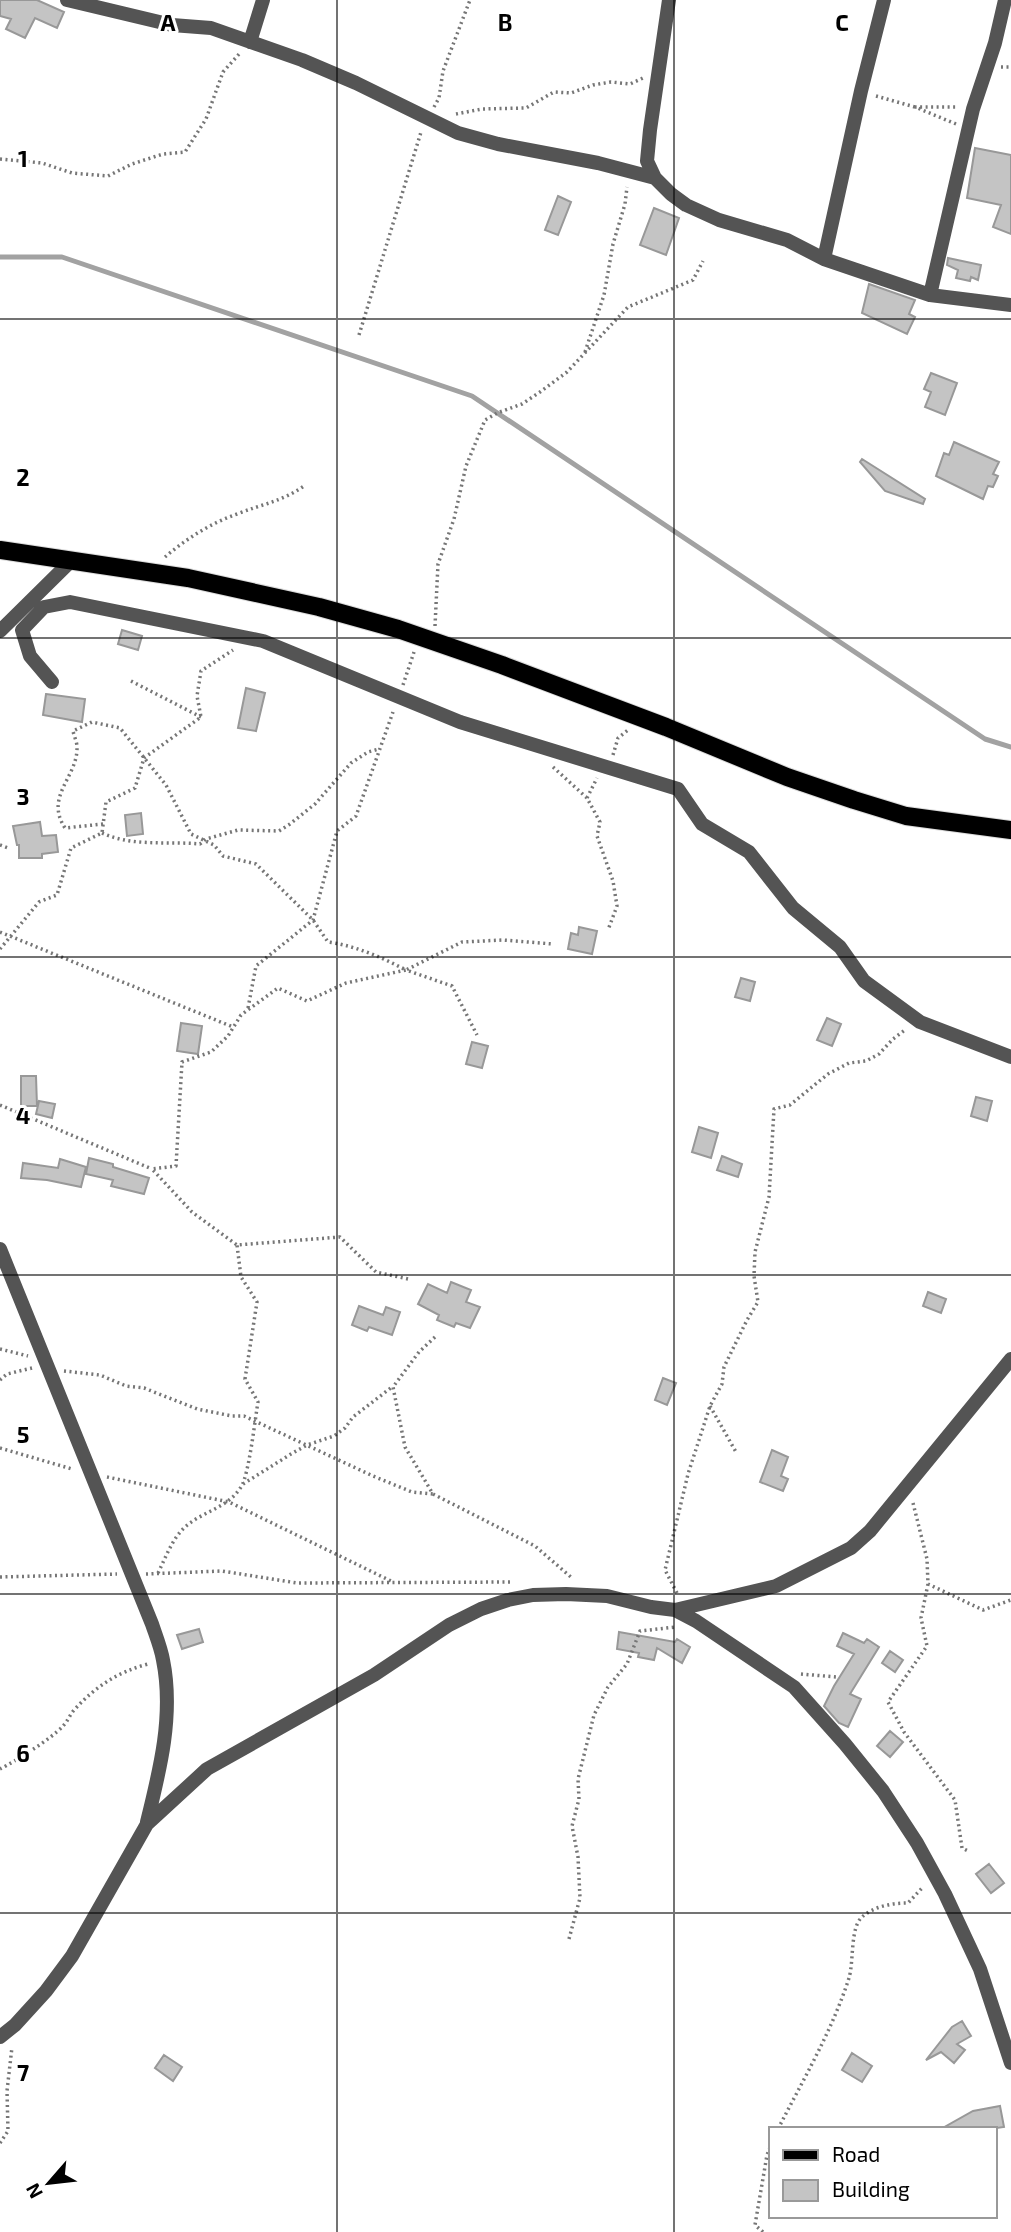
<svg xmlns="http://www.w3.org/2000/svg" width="1011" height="2232" font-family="'Exo 2',sans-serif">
<rect width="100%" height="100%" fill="#fff"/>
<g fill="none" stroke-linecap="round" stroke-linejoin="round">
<path stroke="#a2a2a2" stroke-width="5" d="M0,257H62L472,396L985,739L1011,747"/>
</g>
<path fill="#c4c4c4" stroke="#989898" stroke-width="2" d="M0,0H37L64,12L57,28L35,18L25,38L6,29L11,19L0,16Z
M975,148L1011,155V234L993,227L1001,205L967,198Z
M558,196L571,202L558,235L545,230Z
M654,208L679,218L666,255L640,245Z
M948,258L981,265L978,280L971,277L970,281L956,278L958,270L947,265Z
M869,284L915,300L909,314L915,317L907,334L862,313Z
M931,373L957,383L945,415L925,407L931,392L924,389Z
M954,442L999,462L993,474L998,476L993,487L988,486L983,499L936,476L944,453L949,455Z
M862,459L925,499L923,504L885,491L860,462Z
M122,630L142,636L138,650L118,644Z
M246,688L265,693L256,731L238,728Z
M46,694L85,699L82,722L43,715Z
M141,813L143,834L127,836L125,815Z
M40,822L42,836L56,835L58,852L42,854V858H19V845H17L13,826Z
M579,927L597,931L592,954L568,949L571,933L578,935Z
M741,978L755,982L750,1001L735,997Z
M827,1018L841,1024L832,1046L817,1040Z
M181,1023L202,1026L198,1054L177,1051Z
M472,1042L488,1046L482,1068L466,1064Z
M21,1076H36L37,1106H21Z
M976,1097L992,1101L987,1121L971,1116Z
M39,1101L55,1104L52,1118L36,1114Z
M699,1127L718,1133L711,1158L692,1152Z
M722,1156L742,1164L738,1177L717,1170Z
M89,1158L113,1164V1167L149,1178L144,1194L111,1186L113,1180L86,1174Z
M60,1159L86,1167L81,1187L47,1180L21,1178L23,1163L58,1168Z
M451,1282L471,1290L466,1302L480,1307L470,1328L456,1323L454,1327L437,1320L439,1315L418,1304L428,1284L447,1293Z
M928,1292L946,1299L941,1313L923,1306Z
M359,1306L383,1315L386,1307L400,1312L392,1335L369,1327L367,1331L352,1325Z
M663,1378L676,1383L667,1405L655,1400Z
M772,1450L788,1457L781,1476L788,1479L783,1491L760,1482Z
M199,1629L203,1642L182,1649L177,1635Z
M619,1632L675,1642L677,1639L690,1647L682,1663L657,1648L654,1660L638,1657L639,1653L617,1649Z
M843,1633L864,1643L867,1639L879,1647L850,1694L861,1699L848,1727L839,1723L824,1706L834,1686L854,1654L837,1646Z
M890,1651L903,1660L895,1672L882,1663Z
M890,1731L903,1742L890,1757L877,1746Z
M989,1864L1004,1883L991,1893L976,1874Z
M962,2021L971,2036L957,2044L965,2050L954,2063L941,2052L926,2060L952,2027Z
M852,2053L872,2066L862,2082L842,2070Z
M164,2055L182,2067L173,2081L155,2068Z
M1000,2106L1004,2127L989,2129H941L973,2111Z"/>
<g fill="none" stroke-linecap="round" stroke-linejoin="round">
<defs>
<path id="primary" d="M0,550L188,578L319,607L398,629L502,665L666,727L787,777L854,800L906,816L1011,830"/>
</defs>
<use href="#primary" stroke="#dbdbdb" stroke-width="20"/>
<path stroke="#767676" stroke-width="3.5" stroke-dasharray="2 3.5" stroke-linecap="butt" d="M1001,67H1011
M876,96L915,107
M434,107L439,98L443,71L470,0
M456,114L482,109L526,108L554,92L571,93L593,85L611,82L630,84L643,78
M956,124L915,107H958
M0,159L42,163L72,173L108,176L132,164L163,154L185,152L206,119L223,72L240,53
M359,335L421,132
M585,352L604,295L613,244L625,204L627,187
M165,557C186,539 211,523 237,514C262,504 281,502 304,486
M435,626L438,564L454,519L466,466L485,420L497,413L522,404L540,392L567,372L628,307L693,280L703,261
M131,681L201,717
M403,685L414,652
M613,755L618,738L628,730
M553,767L587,798L600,822L597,836L613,881L617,906L608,930
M587,798L597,778
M103,824L65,828C44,796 78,777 77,747C77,742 74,736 73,731L92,722L120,728L166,785L191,834L214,845L223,856L256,864L313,920L328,942C356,946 381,957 406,970L462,942L503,940L553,944
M102,833C133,847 167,841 200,844L206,839L238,830L279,831L290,824L315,804L351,763L368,752L379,749
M0,845L8,848
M0,932L233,1027
M0,949L39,902L57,895L71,848L102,833L106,802L135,788L144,758L201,717L197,696L201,671L233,650
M248,1008L256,966L313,920L337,831L356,816L393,712
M0,1105L152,1169
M408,1279L376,1272L340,1237L237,1245L192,1212L152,1169L176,1166L182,1062L211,1052L228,1036L241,1015L278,988L307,1001L346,983L406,970L452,986L477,1035
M435,1337L419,1352L393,1387L405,1447L433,1494L535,1546L572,1578
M0,1349L28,1356
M64,1371L100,1375L126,1386L144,1388L197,1409L232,1416H244L373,1476L412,1492L433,1494
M0,1380L7,1374L32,1368
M710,1406L736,1452
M0,1448L72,1469
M107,1477L229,1502L393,1582
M243,1484L291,1454L307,1445L334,1436L345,1428L353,1417L392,1387
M913,1503L927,1559L928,1584L983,1610L1011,1600
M158,1573C166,1557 172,1539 185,1527C203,1511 228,1508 241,1487C249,1475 255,1419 258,1402L245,1379L257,1302L241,1277L237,1245
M146,1574L222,1571L297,1583L512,1582
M0,1577L117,1574
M928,1584L921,1618L927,1646L888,1702L904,1732L955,1800L962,1848L968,1851
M677,1593L665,1570L688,1474L710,1406L722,1384L724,1367L747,1320L758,1302L754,1276L755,1252L769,1197L774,1109L790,1105L828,1074L849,1063L866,1061L879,1054L893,1039L905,1030
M801,1674L836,1677
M0,1769C16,1761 51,1739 63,1726C68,1721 70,1714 75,1709C96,1686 118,1672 148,1664
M569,1939L580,1898L578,1857L572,1826L579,1799L578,1779L594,1715L608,1687L627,1664L640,1631L676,1627
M778,2129C803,2080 832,2031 849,1978C854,1961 850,1928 862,1917C874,1906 893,1903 908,1903L923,1887
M0,2143L8,2131L7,2091L12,2047
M763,2232L755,2225L767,2155L771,2145"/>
<path stroke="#545454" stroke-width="14" d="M67,0L172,25L211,28L302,60L356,83L458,133L498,144L598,163L655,178
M669,0L650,130L647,161L655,178L671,194L686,205L719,220L787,240L824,259L930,295L1011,305
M250,42L263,0
M824,259L861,91L884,0
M930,295L973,109L995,43L1005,0
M0,631L72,560
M52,682L30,656L22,630L44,607L70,602L263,641L460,722L678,789L702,824L749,852L793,908L840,947L864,981L920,1022L1011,1057
M0,1249L152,1624C156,1636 161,1648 163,1660C174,1714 160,1770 147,1822
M675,1610L776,1586L851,1548L870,1531L1011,1359
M0,2037L15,2025L46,1991L72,1956L147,1824L207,1769L374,1675L449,1625L481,1609L508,1600L533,1595L566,1594L607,1596L651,1607L675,1610L696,1621L794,1687L845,1744L883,1791L917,1843L945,1894L980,1969L1011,2063"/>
<use href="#primary" stroke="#000" stroke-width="18"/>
</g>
<path fill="none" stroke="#000" stroke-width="2" stroke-opacity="0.55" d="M337,0V2232M674,0V2232M0,319H1011M0,638H1011M0,957H1011M0,1275H1011M0,1594H1011M0,1913H1011"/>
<g font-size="23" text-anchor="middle" font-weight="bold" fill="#000" stroke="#fff" stroke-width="6" stroke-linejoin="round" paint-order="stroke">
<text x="168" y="31">A</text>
<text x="505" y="31">B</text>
<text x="842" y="31">C</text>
<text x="23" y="167">1</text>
<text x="23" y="486">2</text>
<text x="23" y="805">3</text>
<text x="23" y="1124">4</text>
<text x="23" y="1443">5</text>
<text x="23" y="1762">6</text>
<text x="23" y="2081">7</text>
</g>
<rect x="769" y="2127" width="228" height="91" fill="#ffffff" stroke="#999999" stroke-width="2"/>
<rect x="783" y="2150" width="35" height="10" fill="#000000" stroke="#999999" stroke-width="2"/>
<text x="832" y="2162" font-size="21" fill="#000000">Road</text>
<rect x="783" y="2180" width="35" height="21" fill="#c4c4c4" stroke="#999999" stroke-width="2"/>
<text x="832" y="2197" font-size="21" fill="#000000">Building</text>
<g transform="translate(49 2183) rotate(242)" stroke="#ffffff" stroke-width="5" paint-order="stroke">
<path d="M0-5L12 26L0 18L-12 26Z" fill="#000000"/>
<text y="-10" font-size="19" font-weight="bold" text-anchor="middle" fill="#000000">N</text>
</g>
</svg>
